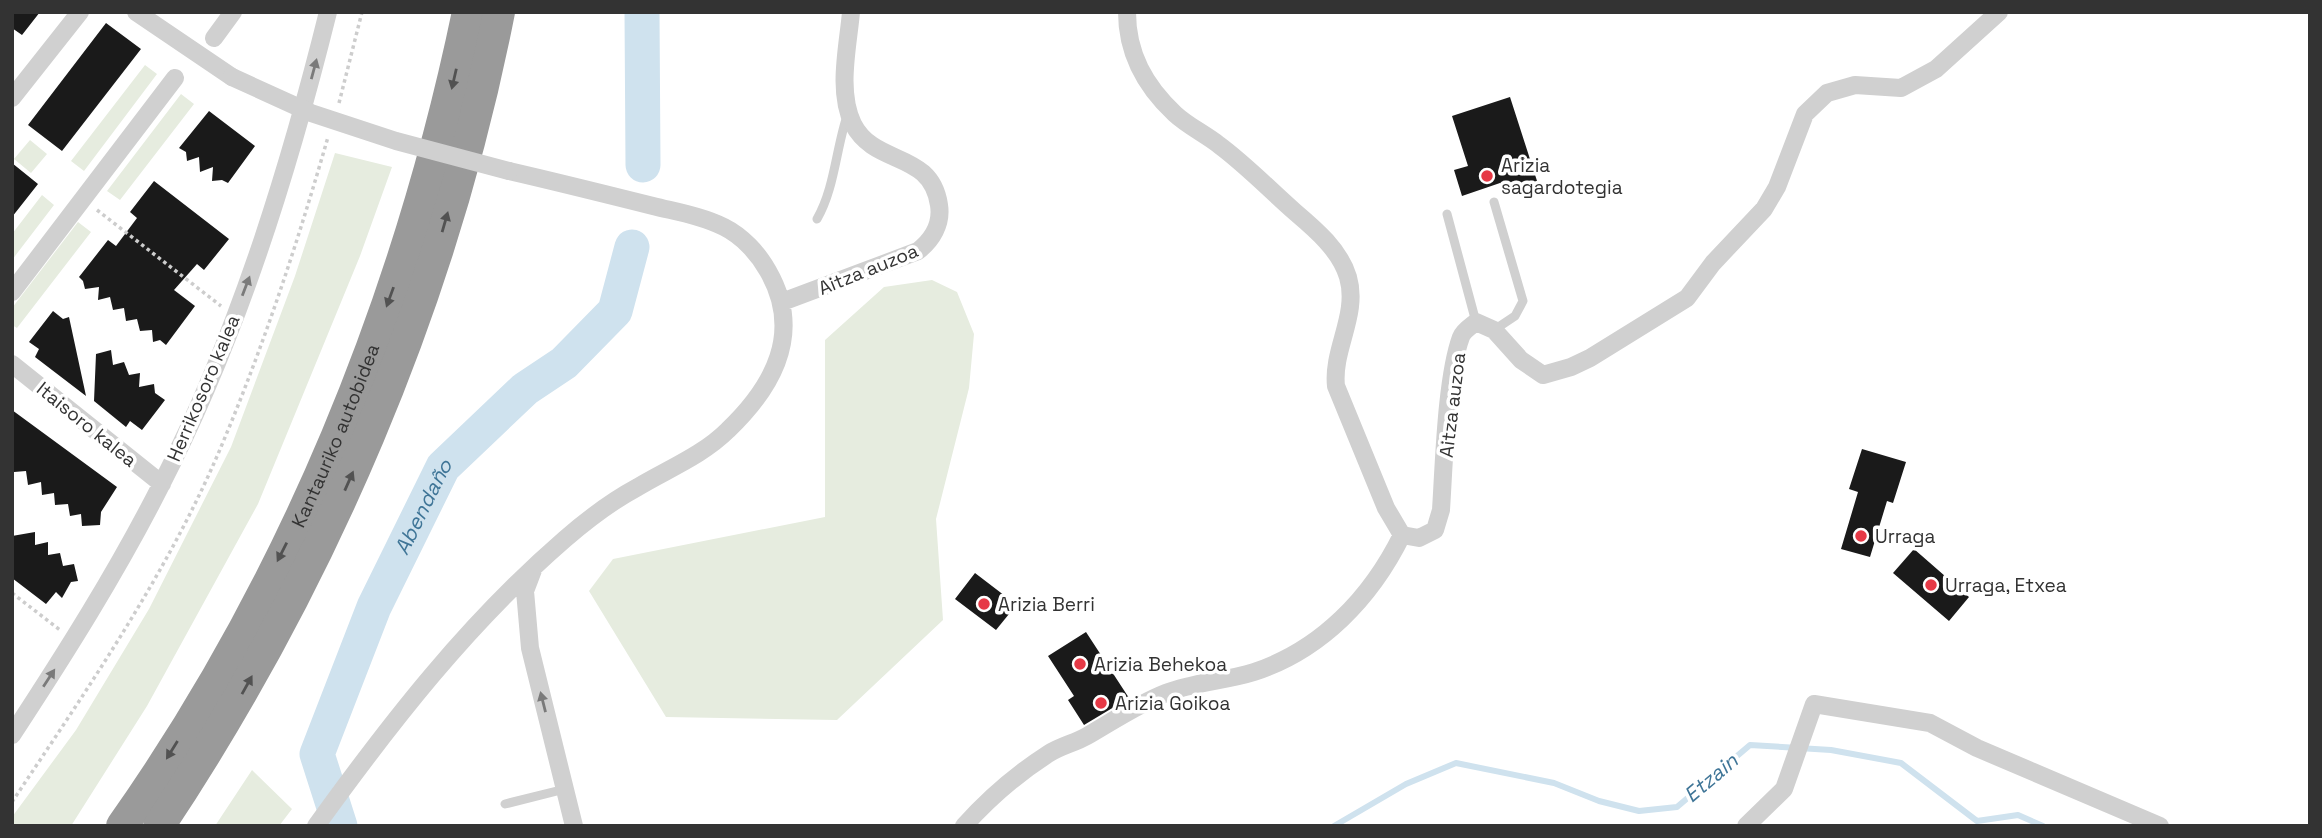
<svg xmlns="http://www.w3.org/2000/svg" width="2322" height="838" font-family="'Space Grotesk',sans-serif">
<rect width="100%" height="100%" fill="#fff"/>
<path fill="#e6ecdf" d="M145,65L157,74L84,171L71,161Z
M181,94L194,104L120,200L107,191Z
M30,140L47,154L31,173L14,159Z
M335,153L392,167L360,256L258,504L147,706L71,826H12V817L76,730L149,609L231,447L295,276Z
M42,195L54,205L12,260V234Z
M78,222L91,232L17,328L12,325V308Z
M932,280L957,292L974,334L969,388L936,519L943,620L837,720L666,717L589,591L613,559L825,517V340L884,287Z
M252,770L292,809L279,826H215Z"/>
<g fill="none" stroke-linecap="round" stroke-linejoin="round">
<path stroke="#cfe2ee" stroke-width="6" d="M1334,826L1406,784L1456,763L1554,783L1599,801L1639,811L1677,807L1750,745L1831,750L1901,763L1977,821L2018,815L2043,826"/>
<g stroke="#cfe2ee" stroke-width="35">
<path d="M642,12L643,165"/>
<path id="s1" d="M340,826L317,754L374,607L443,467L525,389L564,363L615,311L632,247"/>
</g>
</g>
<path fill="#1a1a1a" d="M12,12H40L22,35L12,28Z
M106,23L141,49L62,151L28,125Z
M1510,97L1538,184L1503,195L1500,183L1462,196L1454,170L1468,166L1452,116Z
M209,111L255,146L228,183L222,180L212,181L213,167L200,172L199,157L187,161L186,152L179,148Z
M12,163L38,184L12,217Z
M154,181L229,239L204,270L197,264L174,290L195,306L166,345L160,340L153,342L152,330L140,331L137,319L126,321L124,308L113,310L110,297L98,300L99,287L85,289L83,281L79,277L108,240L116,246L137,218L130,212Z
M53,311L63,319L69,317L86,396L35,357L39,349L29,342Z
M111,350L113,365L124,362L129,375L140,373L139,387L154,384L155,393L165,400L142,430L130,421L126,427L94,401L96,354Z
M12,410L117,487L101,512L100,525L82,526L81,514L70,516L68,504L55,505L54,493L42,495L41,482L28,485L26,471L14,472Z
M1862,449L1906,462L1893,503L1887,501L1870,557L1841,549L1858,492L1849,489Z
M35,532V545L48,542V555L60,553L63,566L74,564L78,581L71,582L62,598L56,592L46,604L12,578V536Z
M1914,549L1969,597L1949,621L1893,573Z
M975,573L1009,599L1002,609L1009,614L996,630L955,599Z
M1086,632L1129,698L1084,725L1068,700L1074,696L1048,656Z"/>
<g fill="none" stroke-linecap="round" stroke-linejoin="round">
<path stroke="#cdcdcd" stroke-width="3.5" stroke-dasharray="3.5 3.5" stroke-linecap="butt" d="M339,103L362,12
M97,210L221,306
M12,593L60,630
M12,802C86,691 165,577 218,454C262,351 297,245 328,137"/>
<path stroke="#d0d0d0" stroke-width="9" d="M1494,202L1523,301L1515,316L1494,330
M1447,214L1476,322
M817,219C835,188 836,147 848,113
M505,804L565,789"/>
<path stroke="#d0d0d0" stroke-width="18" d="M136,12L232,77
M1127,12C1127,54 1145,86 1175,114C1188,126 1205,134 1219,145C1246,165 1270,190 1295,212C1315,229 1340,250 1348,277C1359,315 1332,349 1336,386L1386,508L1402,535L1419,538L1435,530L1441,510C1444,465 1446,378 1461,337C1463,331 1471,326 1476,322L1494,330L1521,360L1543,375L1571,367L1590,358L1687,298L1713,263L1764,209L1777,187L1805,114L1827,93L1855,85L1901,88L1936,69L1999,12
M214,38L233,12
M12,98L80,12
M12,292L175,78
M782,302L918,251C932,240 942,224 939,205C931,150 875,167 853,124C837,91 848,47 851,12
M12,364L162,484
M533,570L525,591L530,648L574,826
M12,735C65,654 117,572 161,485C237,337 288,173 328,12
M316,826C391,722 468,623 565,539C588,519 612,501 638,487C668,469 703,455 728,430C774,386 803,332 768,271C758,253 742,236 724,227C702,216 677,212 653,206C605,194 557,182 509,171
M964,826C989,798 1017,774 1048,754C1060,746 1075,743 1087,736C1113,721 1138,704 1166,693C1194,682 1226,681 1254,672C1321,650 1371,598 1402,535
M1746,826L1784,789L1814,704L1930,723L1977,748L2160,826"/>
<g stroke="#9a9a9a" stroke-width="32">
<path id="s2" d="M122,826C293,584 408,301 468,12"/>
<path d="M159,826C322,581 442,302 499,12"/>
</g>
<path stroke="#d0d0d0" stroke-width="18" d="M232,77L311,113L396,141L509,171"/>
</g>
<defs><path id="oneway-solid" d="M-6-.8H1V-3.2L6.5 0L1 3.2V.8H-6Z" transform="scale(1.75)"/></defs>
<g fill="#7a7a7a">
<use href="#oneway-solid" transform="translate(314 69) rotate(-75)"/>
<use href="#oneway-solid" transform="translate(246 286) rotate(-69)"/>
<use href="#oneway-solid" transform="translate(49 678) rotate(-57)"/>
<use href="#oneway-solid" transform="translate(543 702) rotate(-104)"/>
</g>
<g fill="#525252">
<use href="#oneway-solid" transform="translate(454 79) rotate(103)"/>
<use href="#oneway-solid" transform="translate(445 222) rotate(-74)"/>
<use href="#oneway-solid" transform="translate(390 297) rotate(110)"/>
<use href="#oneway-solid" transform="translate(349 481) rotate(-66)"/>
<use href="#oneway-solid" transform="translate(282 552) rotate(117)"/>
<use href="#oneway-solid" transform="translate(247 685) rotate(-61)"/>
<use href="#oneway-solid" transform="translate(172 750) rotate(122)"/>
</g>
<g fill="#e63946" stroke="#fff" stroke-width="2.5">
<circle cx="1487" cy="176" r="7"/>
<circle cx="1861" cy="536" r="7"/>
<circle cx="1931" cy="585" r="7"/>
<circle cx="984" cy="604" r="7"/>
<circle cx="1080" cy="664" r="7"/>
<circle cx="1101" cy="703" r="7"/>
</g>
<g text-anchor="middle" stroke-width="7" stroke-linejoin="round" paint-order="stroke">
<g font-size="19" fill="#333" stroke="#fff" text-anchor="start">
<text x="1501" y="172">Arizia<tspan x="1501" dy="22">sagardotegia</tspan></text>
<text x="1875" y="543">Urraga</text>
<text x="1945" y="592">Urraga, Etxea</text>
<text x="998" y="611">Arizia Berri</text>
<text x="1094" y="671">Arizia Behekoa</text>
<text x="1115" y="710">Arizia Goikoa</text>
</g>
<g font-size="19" fill="#333" stroke="#fff">
<text transform="translate(868 269) rotate(-22)" y="7">Aitza auzoa</text>
<text transform="translate(203 388) rotate(-67)" y="7">Herrikosoro kalea</text>
<text transform="translate(1452 405) rotate(-83)" y="7">Aitza auzoa</text>
<text transform="translate(87 424) rotate(39)" y="7">Itaisoro kalea</text>
<text dy="7" stroke="none"><textPath href="#s2" startOffset="446">Kantauriko autobidea</textPath></text>
</g>
<g font-size="21" font-style="italic" fill="#3f7597" stroke="#fff">
<text dy="7" stroke="none"><textPath href="#s1" startOffset="345">Abendaño</textPath></text>
<text transform="translate(1711 778) rotate(-40)" y="7">Etzain</text>
</g>
</g>
<rect width="2322" height="838" fill="none" stroke="#333333" stroke-width="28"/>
</svg>
